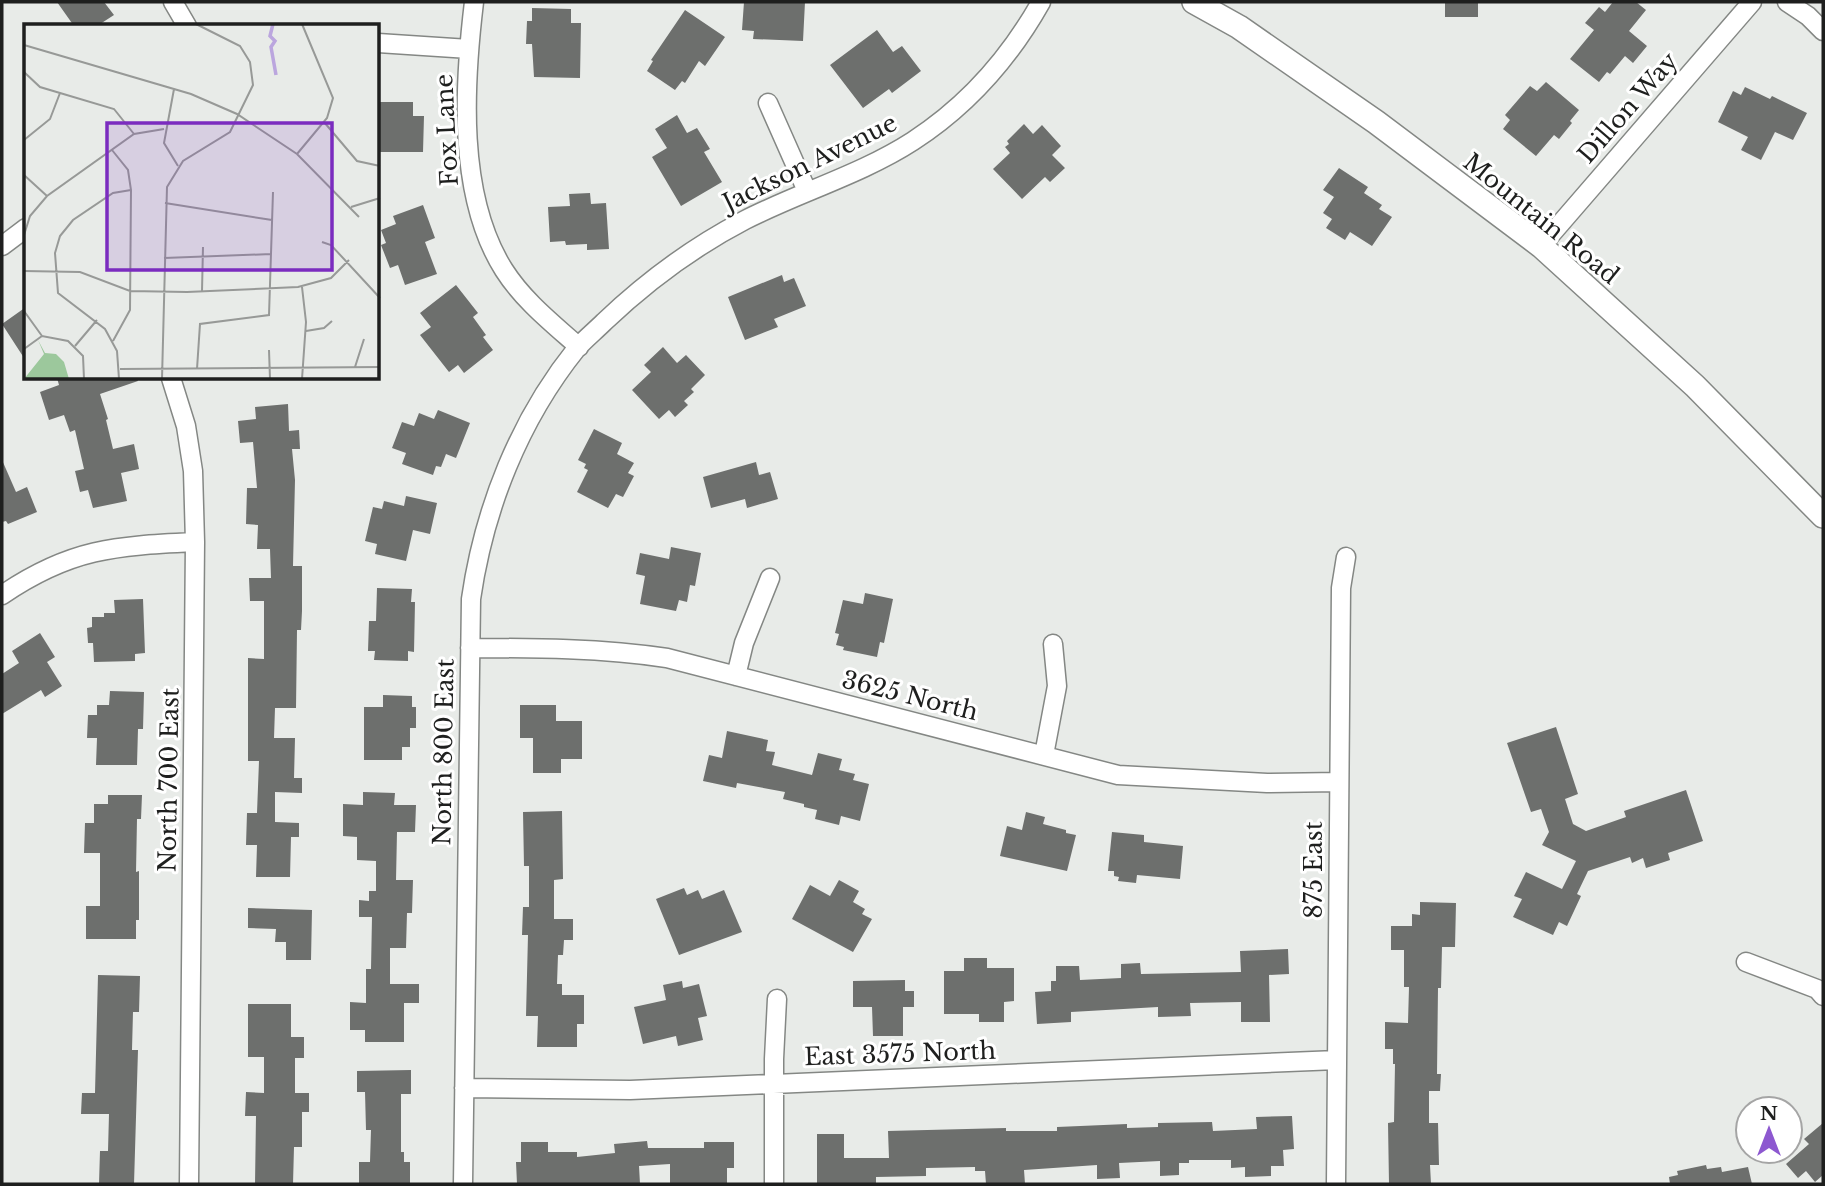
<svg xmlns="http://www.w3.org/2000/svg" width="1825" height="1186" font-family="'Libre Baskerville',serif">
<rect width="100%" height="100%" fill="#e8ebe8"/>
<path fill="#6d6f6d" d="M57,2H104L114,15L97,26H74Z
M744,2H805L803,41L753,39L754,31L742,30Z
M1445,2H1478V17H1445Z
M1613,2H1636L1646,10L1629,31L1647,46L1633,63L1625,56L1610,74L1607,72L1599,82L1570,59L1594,30L1585,23L1599,7L1605,12Z
M532,8L571,9V23H581L580,78L534,77L532,44H526L527,21H532Z
M685,10L725,37L705,66L699,61L685,83L682,81L675,90L647,71L653,61L651,60Z
M877,30L893,52L902,46L921,71L892,93L889,89L863,108L830,65Z
M1546,82L1579,110L1570,121L1572,123L1559,139L1554,135L1536,156L1503,129L1510,120L1505,115L1530,86L1537,91Z
M1745,87L1770,99L1772,96L1807,113L1793,140L1775,132L1761,160L1741,150L1748,137L1718,122L1733,91L1741,95Z
M378,102H413V116H424L423,152H378Z
M677,115L687,133L697,128L710,149L704,152L722,182L681,206L652,157L667,148L655,129Z
M1024,124L1033,134L1042,125L1061,146L1052,155L1065,168L1050,182L1045,177L1022,199L993,169L1010,153L1005,147L1009,144L1007,141Z
M1339,168L1368,187L1364,193L1382,205L1379,209L1392,217L1372,246L1350,232L1345,240L1326,228L1332,219L1323,213L1334,197L1323,190Z
M590,193L591,204L606,203L609,249L587,250V244L566,245L565,241L550,242L548,207L570,206L569,194Z
M423,205L435,238L425,242L437,274L405,285L398,265L390,268L381,245L386,243L381,230L396,224L393,216Z
M782,275L784,282L794,278L806,306L774,319L778,327L745,340L728,297Z
M456,285L478,313L473,317L486,335L483,337L493,350L464,373L458,365L449,372L420,335L431,327L420,313Z
M26,307V361L2,324Z
M663,347L677,363L686,355L705,375L691,389L694,392L684,401L688,405L675,417L669,410L659,419L632,390L651,372L644,365Z
M57,378H137L138,381L100,394L108,419L106,420L113,449L134,444L139,469L121,473L127,501L93,508L88,490L80,492L75,471L84,469L75,430L70,432L64,415L49,420L40,392L59,385Z
M288,404L289,431L299,430L300,449H292L295,480L293,566H302V611L301,630H297L296,708H275L274,738H295L294,778H302V793L275,792V822L299,823V837H291L290,877H256L257,845H246L247,813H257L259,761H248V658L264,659V601H250L249,578H271L270,549H257L258,525L246,524L247,488H257L253,442L240,443L238,421L256,419L255,407Z
M438,410L470,423L456,458L446,454L441,467L436,466L433,475L402,464L406,453L392,448L402,422L414,426L419,413L434,419Z
M594,429L622,443L617,454L634,463L628,473L634,476L623,497L616,494L608,508L577,492L588,470L584,468L586,464L578,460Z
M2,460L16,492L27,487L37,512L8,524L6,521L2,522Z
M756,462L759,475L770,472L778,499L747,508L745,499L711,508L703,477Z
M406,496L437,503L430,534L413,530L406,561L375,554L377,544L365,541L373,507L382,509L384,501L404,506Z
M671,547L701,553L695,586L690,585L687,602L679,600L676,611L640,604L645,576L636,574L640,553L669,559Z
M377,588L412,589L411,602H415L414,652L408,651V661L374,660L375,651H368L369,621H376Z
M865,593L893,599L884,643L880,642L877,657L843,650L844,647L836,645L839,634L835,633L843,600L863,604Z
M143,599L145,653L135,654V661L94,662L93,643H88L87,628L92,627V617H104V613H115L114,600Z
M40,633L55,657L47,662L62,686L45,697L41,690L2,714V674L19,663L12,651Z
M110,691L144,692L143,729H138L137,765H96L97,738H87L88,715H97V705H109Z
M383,695L412,696V707H416V728H410V747H402V760H364V707H383Z
M520,705H556V721H582V759H561V773H533V738H520Z
M1556,727L1578,794L1565,799L1573,824L1586,831L1626,817L1624,811L1686,790L1703,841L1668,853L1670,860L1646,868L1643,858L1632,863L1630,857L1588,871L1577,894L1581,896L1567,926L1559,922L1553,935L1513,917L1522,899L1514,896L1526,872L1562,889L1576,861L1542,845L1549,832L1541,809L1531,812L1507,743Z
M727,731L768,740L766,751L775,752L772,765L812,775L818,753L842,759L839,770L855,774L853,780L869,784L860,821L841,816L839,825L815,819L817,810L804,807V804L783,799L785,792L737,783L736,788L703,781L709,755L722,758Z
M363,792L395,793L394,805H416L415,832H397L396,880H413L412,913H407L406,948H390V984H419V1003H404V1042H365V1030H350V1002L366,1003V969H371L372,917H359V900L369,901V891H376V861L357,860V837L343,836V804L363,805Z
M108,795H142L141,819H137L136,872L139,871V920H136V939H86V906H100V853H84L85,823H94V804H108Z
M562,811L563,879L554,880V919H573V940H564L563,955H558L557,984H562V995H584V1024H577V1047H537L538,1016H526L528,935H522L523,907H529V866H524L523,812Z
M1026,812L1045,817L1043,824L1066,830V833L1076,835L1067,871L1000,856L1007,826L1022,830Z
M1112,832L1144,835V842L1183,846L1180,879L1137,875L1136,883L1118,881L1119,877L1114,876V871H1108Z
M839,880L859,891L853,902L865,909L862,914L872,919L853,952L792,919L810,885L830,896Z
M684,888L687,895L698,890L702,899L724,890L742,932L679,955L656,899Z
M1420,902L1456,903L1455,947H1442L1441,988H1438L1437,1074H1441L1440,1091H1429V1123H1438L1439,1165H1430L1431,1184H1389L1388,1123L1394,1122L1395,1064H1393V1049H1385V1022L1408,1023L1409,987H1404V950H1391V926H1412V914L1420,915Z
M248,908L312,910L311,960H286V942H275L276,929L248,928Z
M1288,949L1289,974L1269,975L1270,1022H1241V1002L1190,1003L1191,1016L1158,1017V1007L1106,1010L1071,1012V1022L1037,1024L1035,992L1051,991V981H1056V966H1079L1080,980L1121,978V964L1140,963L1141,974L1241,972L1240,951Z
M964,958H987V968H1014V1001L1004,1002V1022H979V1014H944V971H964Z
M98,975L140,976L139,1012H133L132,1050H138L134,1184H99L100,1151H108L109,1114H81L82,1093H95Z
M905,980V991H914V1007H903V1036H873L872,1007H853V981Z
M682,981L683,988L699,984L707,1016L698,1018L703,1040L678,1046L676,1036L643,1044L634,1007L666,1000L663,985Z
M248,1004H291V1037H304V1058H295V1093H309V1112H302V1147H294L293,1184H255L256,1116H245L246,1092L264,1093V1057H248Z
M411,1070V1094H401V1152H404V1162H410V1184H359V1162H370L371,1130H366L365,1092H357V1071Z
M1292,1116L1294,1149L1283,1150L1284,1166H1271V1176L1245,1177V1167L1231,1168V1160H1189V1163H1179V1175L1160,1176V1161L1119,1163L1120,1178L1097,1179V1165L1024,1170L1025,1184H986L985,1171H975V1167L926,1168V1176L876,1177V1184H817V1134H844V1158H889L888,1131L1006,1128V1131H1057V1127L1127,1124V1128L1158,1127V1123L1212,1122L1213,1131L1257,1129L1256,1117Z
M1823,1123V1175L1815,1182L1806,1171L1798,1178L1786,1164L1809,1144L1804,1139Z
M647,1141L648,1148H704V1142H734V1168H727V1184L670,1183V1164L639,1166L640,1184H517L516,1162H521V1142H548V1152H577V1157L615,1153L614,1144Z
M1706,1165L1707,1169L1721,1167L1722,1172L1748,1167L1752,1184H1670L1669,1177L1678,1175L1677,1171Z"/>
<g fill="none" stroke-linecap="round" stroke-linejoin="round">
<defs>
<path id="minor" d="M173,2L187,26
M474,2C464,85 457,196 504,270C523,300 552,323 579,347
M1787,2L1808,16L1823,31
M378,43L469,49
M768,103L807,191
M2,246L26,228
M1541,246L1752,2
M171,378L186,426L193,471L195,542L189,1184
M2,595C71,548 115,546 195,542
M470,648C536,648 601,648 667,658L1118,775L1267,783L1339,782
M736,676L744,643L770,578
M1044,755L1057,686L1053,644
M1746,962L1817,989L1823,996
M464,1088L630,1090L1337,1060
M463,1184L471,599C484,509 519,420 577,348C585,339 595,331 604,322C646,282 693,247 745,220C800,192 862,174 913,141C967,106 1010,57 1041,2
M774,1184V1059L777,999
M1336,1184L1341,588L1346,557"/>
<path id="tertiary" d="M1194,2L1239,27L1376,122L1541,246L1695,386L1823,516"/>
</defs>
<use href="#minor" stroke="#848784" stroke-width="21"/>
<use href="#tertiary" stroke="#848784" stroke-width="26"/>
<use href="#minor" stroke="#fff" stroke-width="18"/>
<use href="#tertiary" stroke="#fff" stroke-width="23"/>
</g>
<g text-anchor="middle" stroke-width="6" stroke-linejoin="round" paint-order="stroke">
<g font-size="24" fill="#1e1f1e" stroke="#fff">
<text transform="translate(1628 108) rotate(-49)" y="8">Dillon Way</text>
<text transform="translate(447 130) rotate(-93)" y="8">Fox Lane</text>
<text transform="translate(810 163) rotate(-26)" y="8">Jackson Avenue</text>
<text transform="translate(1541 219) rotate(39)" y="8">Mountain Road</text>
<text transform="translate(910 696) rotate(14)" y="8">3625 North</text>
<text transform="translate(444 752) rotate(-89)" y="8">North 800 East</text>
<text transform="translate(169 780) rotate(-89)" y="8">North 700 East</text>
<text transform="translate(1314 870) rotate(-90)" y="8">875 East</text>
<text transform="translate(900 1054) rotate(-2)" y="8">East 3575 North</text>
</g>
</g>
<g transform="translate(24 24)">
<rect width="355" height="355" fill="#e8ebe8"/>
<path d="M14,316L21,329L32,330L40,338L45,355H0L20,330Z" fill="#9cc89c"/>
<path fill="none" stroke="#bba6de" stroke-width="3.5" d="M249,0L246,12L251,17L247,23L252,51"/>
<path fill="none" stroke="#979997" stroke-width="2" d="M0,21L167,70L213,90L273,130L335,193M0,48L16,63L90,85L110,110M150,65L140,119L154,142M300,98L333,137L356,142M0,116L26,95L36,69M88,126L104,146L107,166L106,286L89,317M273,130L303,94L309,74L278,0M0,151L23,172M141,179L248,196M327,183L356,174M0,211L6,192L23,172L110,110L140,105M298,218L307,221L356,274M140,234L247,230M0,247L56,248L106,267L163,268L274,263L307,254L325,236M278,263L282,298L278,355M178,267L179,223M0,287L18,312M282,307L300,304L308,297M51,322L73,296M0,325L18,312L44,317L59,332L60,355M245,326L246,355M331,343L340,315M96,345L356,343M173,345L176,300L245,291L249,168M95,355L93,327L81,305L34,269L31,229L36,212L49,196L89,169L107,166M138,355L143,163L159,137L206,108L229,61L226,38L216,22L172,0"/>
<path fill="#7b2cbf" fill-opacity="0.15" stroke="#7b2cbf" stroke-width="3.5" d="M83,99H308V246H83Z"/>
<rect width="355" height="355" fill="none" stroke="#1e1f1e" stroke-width="3.5"/>
</g>
<rect width="1825" height="1186" fill="none" stroke="#1e1f1e" stroke-width="7"/>
<g transform="translate(1769 1130)"><circle r="33" fill="#ffffff" stroke="#a5a5a5" stroke-width="2"/>
<path d="M0-5L12 26L0 18L-12 26Z" fill="#8d58d0"/>
<text y="-10" font-size="19" font-weight="bold" text-anchor="middle" fill="#1e1f1e">N</text>
</g>
</svg>
